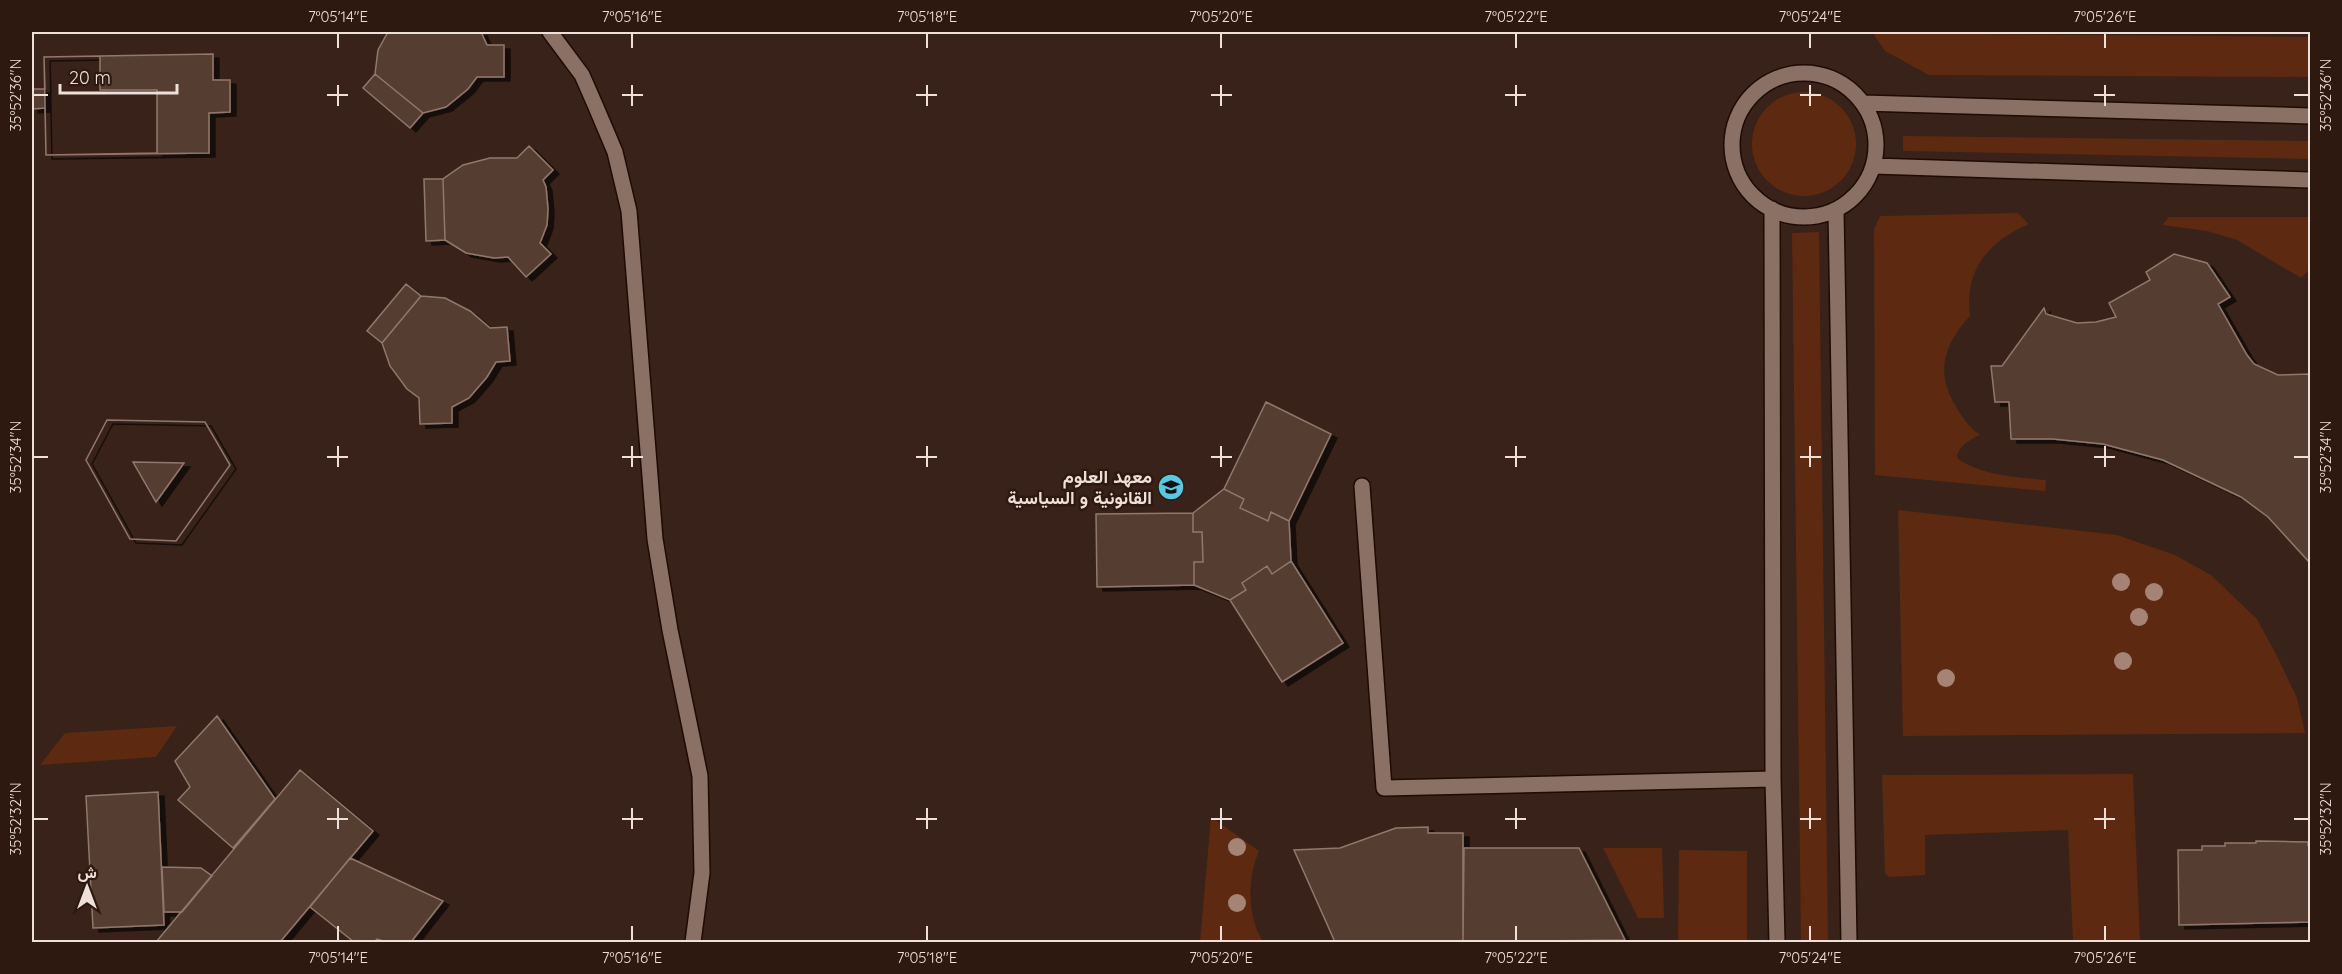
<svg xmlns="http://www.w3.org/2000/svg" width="2342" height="974" font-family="Quicksand,Vazirmatn,sans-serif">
<defs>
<filter id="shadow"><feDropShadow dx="6" dy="4" stdDeviation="0" flood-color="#0009"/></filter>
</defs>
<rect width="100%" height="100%" fill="#382219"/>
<path fill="#5e2911" d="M1873,33L2310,37V77L1929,75L1885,51Z
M1752 144a52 52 0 1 1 104 0a52 52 0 1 1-104 0Z
M1903,136L2310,141V159L1903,151Z
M2018,213L2029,224C1988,242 1964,270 1970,316C1942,346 1935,375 1958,410C1964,420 1971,429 1980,435C1970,439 1961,445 1957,455L1958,459C1984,476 2017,477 2046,480L2045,491L1875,475L1874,229L1880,216Z
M2169,217H2310V269L2301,278L2237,240L2207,231L2162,225Z
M1819,232L1828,942H1801L1792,233Z
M1898,510L2117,535L2175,555L2211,575L2257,619L2277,656L2297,698L2305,733L1903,736Z
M177,726L156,757L40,765L65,733Z
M2133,774L2140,942H2073L2068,830L1925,835V875L1889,877L1885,873L1882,775Z
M1211,817L1259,851C1247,880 1247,915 1263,942H1200Z
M1603,848H1662L1664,918H1638Z
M1679,850L1747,851V942H1678Z"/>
<path fill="#543d33" stroke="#92776c" stroke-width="1.5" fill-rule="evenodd" filter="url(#shadow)" d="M388,32H481L487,45H504V77H477L468,89L446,107L423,113L375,74L378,50Z
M213,54V80H230V112L209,113V153L46,155L44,57Z
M100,56V90H157V153L46,155L45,108L32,109V89H45L44,57Z
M375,74L423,113L410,128L363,88Z
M529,146L553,170L543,180L546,187L548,209L547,225L540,243L551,254L526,277L508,257L494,258L466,253L445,240L443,179L463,165L490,158H517Z
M424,179H443L445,240L426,241Z
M2174,254L2207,263L2230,297L2218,304L2247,355L2254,364L2278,375L2310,374V563L2268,517L2241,497L2163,460L2103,444L2053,439H2011L2009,402H1995L1991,366H2002L2044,308L2046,314L2077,323L2096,322L2116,317L2109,303L2150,280L2146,272Z
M406,284L421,296L382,343L367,331Z
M421,296L445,298L470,311L490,328L507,327L510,361L496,362L487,377L469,398L452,407V423L420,424L419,398L407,389L390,366L382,343Z
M1266,402L1331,434L1289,521L1271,512L1268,521L1240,508L1244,499L1224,489Z
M107,420L205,422L230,465L176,541L130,539L86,460ZM133,462L184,463L156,502Z
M107,420L205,422L230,465L176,541L130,539L86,460Z
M1224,489L1244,499L1240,508L1268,521L1271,512L1289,521L1291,561L1272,574L1267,566L1242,583L1246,590L1230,600L1194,585V562H1203L1202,532H1193V513Z
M1193,513V532H1202L1203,562H1194V585L1097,587L1096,514Z
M1291,561L1343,643L1282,682L1230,600L1246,590L1242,583L1267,566L1272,574Z
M217,716L275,799L233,848L178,800L190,787L175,761Z
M300,770L373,831L280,942H156Z
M158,792L164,925L93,928L86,796Z
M1428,827V833H1463V942H1335L1294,850L1340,848L1396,828Z
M2256,841L2308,842V845L2310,844V922L2179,925L2178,850H2202V846H2225V843H2256Z
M1464,848H1579L1625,940L1463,942Z
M350,858L443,901L411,942H387L377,939L374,942H354L310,907Z
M162,867L201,868L212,876L182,912H164Z"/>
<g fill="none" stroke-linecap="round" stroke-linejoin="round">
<defs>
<path id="lane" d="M550,32L582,75L596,107L615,152L629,211L655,539L670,630L700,776L702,873L693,942
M1732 145a72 72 0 1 1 144 0a72 72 0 1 1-144 0Z
M1863,103L2310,116
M1874,166L2310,180
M1772,209L1773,779L1777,942
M1836,210L1849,942
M1362,486L1384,788L1773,779"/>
</defs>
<use href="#lane" stroke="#1e0b04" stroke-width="18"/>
<use href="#lane" stroke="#8b7066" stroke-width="15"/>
</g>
<g fill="#a58375">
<circle cx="2121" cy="582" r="9"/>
<circle cx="2154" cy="592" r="9"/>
<circle cx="2139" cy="617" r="9"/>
<circle cx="2123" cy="661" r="9"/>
<circle cx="1946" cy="678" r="9"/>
<circle cx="1237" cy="847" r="9"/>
<circle cx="1237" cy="903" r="9"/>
</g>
<path fill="none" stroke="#eedfd9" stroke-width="2" d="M338,33V48M632,33V48M927,33V48M1221,33V48M1516,33V48M1810,33V48M2105,33V48M338,85V106M632,85V106M927,85V106M1221,85V106M1516,85V106M1810,85V106M2105,85V106M33,95H48M327,95H348M622,95H643M916,95H937M1211,95H1232M1505,95H1526M1800,95H1821M2094,95H2115M2294,95H2309M338,446V467M632,446V467M927,446V467M1221,446V467M1516,446V467M1810,446V467M2105,446V467M33,457H48M327,457H348M622,457H643M916,457H937M1211,457H1232M1505,457H1526M1800,457H1821M2094,457H2115M2294,457H2309M338,808V829M632,808V829M927,808V829M1221,808V829M1516,808V829M1810,808V829M2105,808V829M33,819H48M327,819H348M622,819H643M916,819H937M1211,819H1232M1505,819H1526M1800,819H1821M2094,819H2115M2294,819H2309M338,926V941M632,926V941M927,926V941M1221,926V941M1516,926V941M1810,926V941M2105,926V941"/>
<defs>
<symbol id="university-disc" viewBox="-11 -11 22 22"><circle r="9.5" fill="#57c9e2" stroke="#2e1910"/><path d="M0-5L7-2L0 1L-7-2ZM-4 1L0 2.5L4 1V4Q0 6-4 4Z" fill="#111"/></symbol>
</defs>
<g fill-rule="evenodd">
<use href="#university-disc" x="1156" y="472" width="30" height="30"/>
</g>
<g text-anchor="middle" stroke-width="5" stroke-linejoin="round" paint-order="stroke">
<g font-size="18" font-weight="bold" fill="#eedfd9" stroke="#2e1910" text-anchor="end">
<text x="1152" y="483">معهد العلوم<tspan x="1152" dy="21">القانونية و السياسية</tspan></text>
</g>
</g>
<rect width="2342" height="974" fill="none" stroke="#2e1910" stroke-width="66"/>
<g transform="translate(87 887)" stroke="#2e1910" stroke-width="4.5" paint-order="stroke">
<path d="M0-4.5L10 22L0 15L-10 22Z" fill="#eedfd9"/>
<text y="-9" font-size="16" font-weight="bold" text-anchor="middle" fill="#eedfd9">ش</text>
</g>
<path d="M60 84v9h117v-9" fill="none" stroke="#eedfd9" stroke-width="3"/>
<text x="69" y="84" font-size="18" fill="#eedfd9" stroke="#2e1910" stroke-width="4.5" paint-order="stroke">20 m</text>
<rect x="33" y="33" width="2276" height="908" fill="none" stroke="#eedfd9" stroke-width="2"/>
<g font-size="15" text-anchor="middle" fill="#eedfd9">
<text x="338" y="22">7°05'14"E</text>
<text x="632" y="22">7°05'16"E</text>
<text x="927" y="22">7°05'18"E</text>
<text x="1221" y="22">7°05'20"E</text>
<text x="1516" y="22">7°05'22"E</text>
<text x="1810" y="22">7°05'24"E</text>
<text x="2105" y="22">7°05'26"E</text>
<text transform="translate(16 95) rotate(-90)" y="5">35°52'36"N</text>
<text transform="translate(2326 95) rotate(-90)" y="5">35°52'36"N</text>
<text transform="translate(16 457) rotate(-90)" y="5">35°52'34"N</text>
<text transform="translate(2326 457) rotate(-90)" y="5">35°52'34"N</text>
<text transform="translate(16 819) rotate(-90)" y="5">35°52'32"N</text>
<text transform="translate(2326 819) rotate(-90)" y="5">35°52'32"N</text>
<text x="338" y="963">7°05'14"E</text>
<text x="632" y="963">7°05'16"E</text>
<text x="927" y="963">7°05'18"E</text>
<text x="1221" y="963">7°05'20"E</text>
<text x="1516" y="963">7°05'22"E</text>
<text x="1810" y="963">7°05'24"E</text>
<text x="2105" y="963">7°05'26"E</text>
</g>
</svg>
